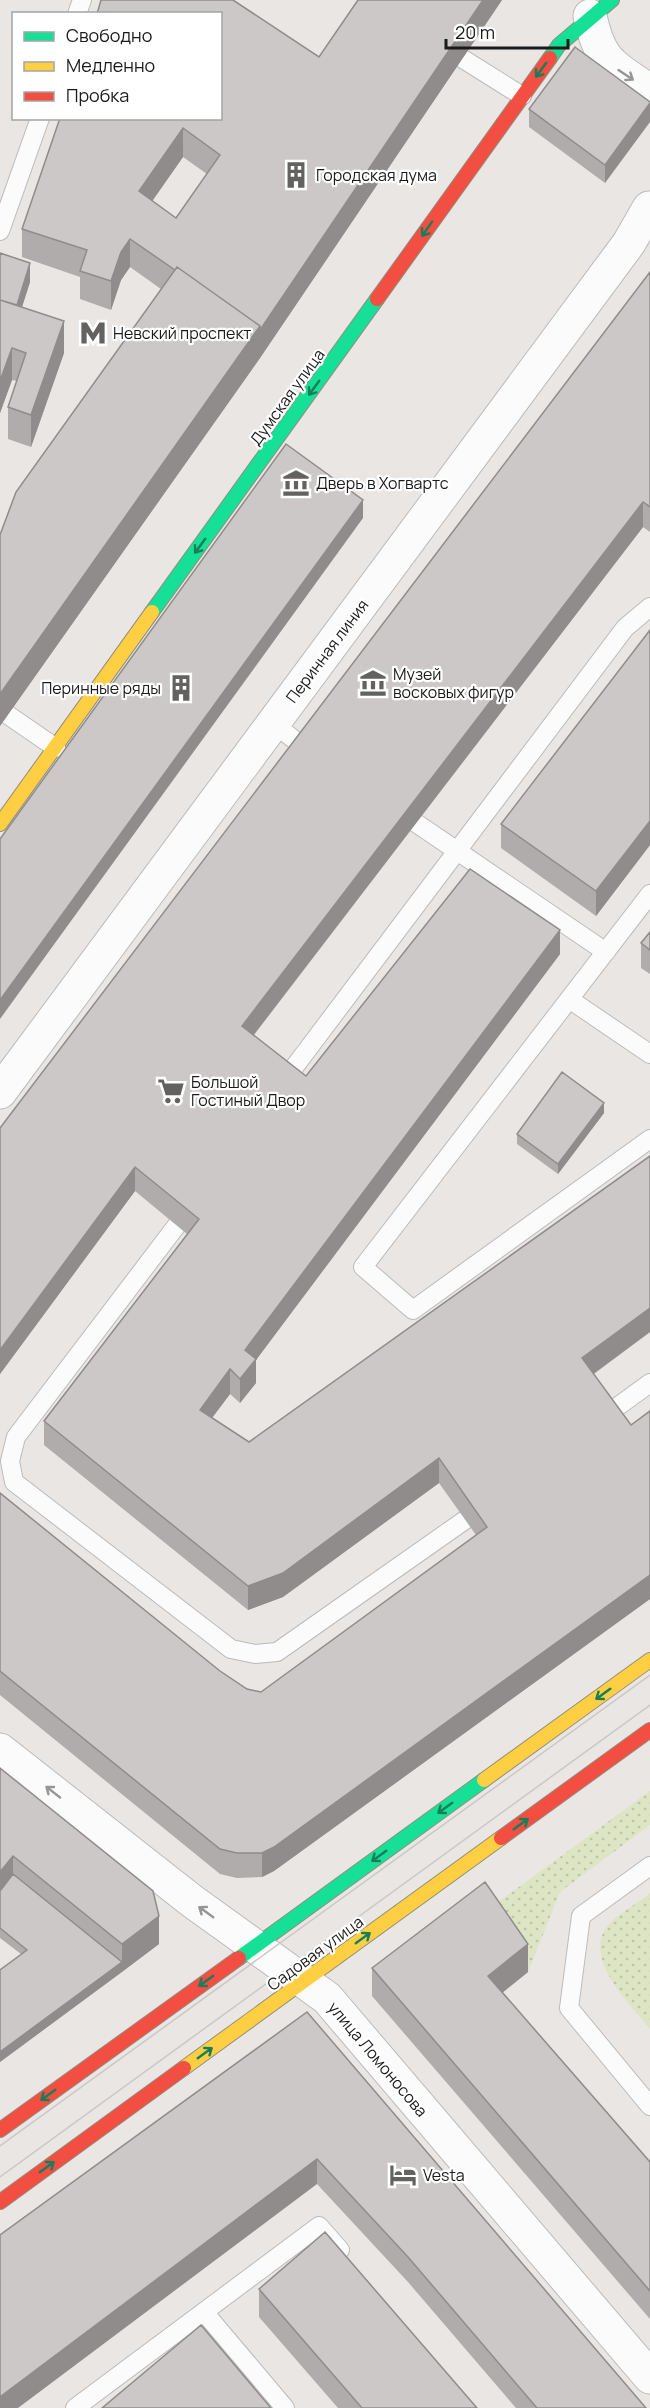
<svg xmlns="http://www.w3.org/2000/svg" width="650" height="2408" font-family="Manrope,sans-serif">
<defs>
<pattern id="grass-dots" width="8" height="8" patternUnits="userSpaceOnUse" patternTransform="scale(1.5)"><rect width="8" height="8" fill="#dee5c4"/><path d="M2 2h.1M6 6h.1" fill="none" stroke="#bec4a8" stroke-width="1.8" stroke-linecap="round"/></pattern>
</defs>
<rect width="100%" height="100%" fill="#e9e6e4"/>
<path fill="url(#grass-dots)" d="M650,1791V1825L560,1892L528,1972L486,1911Z
M650,1893V2029C629,2003 577,1954 612,1921C623,1911 638,1903 650,1893Z"/>
<g fill="none" stroke-linecap="round" stroke-linejoin="round">
<defs>
<path id="lane" d="M77,14L82,0
M463,59L522,96
M0,231L40,118
M8,715L56,748
M273,723L306,749
M416,823L606,952
M650,894L363,1267L413,1310L650,1139
M569,999L650,1054
M283,1082L625,628L650,607
M177,1225L16,1437L10,1461L14,1482L231,1649L255,1654L277,1652L465,1520
M606,1415L650,1383
M650,1866L581,1916L569,2008L650,2106
M204,2312L285,2408
M75,2408L319,2226L340,2250"/>
<path id="street" d="M590,16C600,63 613,66 650,91
M0,1092L629,243L649,208
M0,1750L192,1901L327,1998L650,2377"/>
<path id="fast" d="M550,58L559,45L612,0
M152,612L377,299
M239,1958L484,1780"/>
<path id="slow" d="M0,824L152,612
M484,1780L650,1660
M184,2068L501,1838"/>
<path id="jam" d="M377,299L550,58
M501,1838L650,1730
M0,2130L239,1958
M0,2202L184,2068"/>
</defs>
<use href="#lane" stroke="#bcbbba" stroke-width="20"/>
<use href="#street" stroke="#bcbbba" stroke-width="35"/>
<use href="#fast" stroke="#928e7e" stroke-width="16"/>
<use href="#slow" stroke="#928e7e" stroke-width="16"/>
<use href="#jam" stroke="#928e7e" stroke-width="16"/>
<use href="#lane" stroke="#fcfbfb" stroke-width="18"/>
<use href="#street" stroke="#fcfbfb" stroke-width="33"/>
<use href="#fast" stroke="#16e098" stroke-width="14"/>
<use href="#slow" stroke="#ffcf43" stroke-width="14"/>
<use href="#jam" stroke="#f24e42" stroke-width="14"/>
<path stroke="#c9c8c8" stroke-width="1.5" d="M0,2146L650,1675
M0,2177L650,1705"/>
</g>
<path fill="#afacab" fill-rule="evenodd" d="M358,0H502L260,358L0,726V535L161,289L130,267L121,280L111,310L80,299V277L22,257V229L60,118L319,57ZM183,157L207,174L176,218L152,201Z
M650,102L605,183L529,127V109Z
M0,253L30,282L22,307L64,353L31,447L8,439V407L17,381L12,380L0,413Z
M650,272V532L643,527L254,1035L306,1076L560,954L256,1360V1383L240,1403L230,1394L212,1418L249,1442L650,1332L594,1374L631,1425L650,1411V1599L274,1871L262,1877L237,1878L220,1874L0,1695V1493L220,1671L247,1689L261,1692L476,1535L439,1483L283,1597L248,1610L44,1445V1421L187,1234L135,1191L0,1374V1128Z
M650,630V845L596,916L501,848V824Z
M650,932V974L641,968V943Z
M604,1113L558,1174L517,1144V1134Z
M0,1768L159,1944L0,2062L21,1954L0,1938Z
M372,1968L528,1972L502,1993L650,2162V2319L372,1996Z
M307,2012L646,2408H516L408,2282L317,2184Z
M259,2289L477,2408H338L259,2317Z"/>
<path fill="#8f8c8b" d="M483,0H502L260,358L0,726V694Z
M650,103V122L605,183V165Z
M183,128V157L139,220V191Z
M130,239V267L121,280L111,310V281L121,252Z
M30,263V282L13,335V317Z
M64,321V353L31,447V415Z
M12,348V380L0,413V381Z
M363,500V518L0,1019V1000Z
M643,502V527L242,1050V1026Z
M650,821V845L596,916V891Z
M560,930V954L256,1360V1383L240,1403V1379L245,1350Z
M604,1103V1113L558,1174V1164Z
M135,1167V1191L0,1374V1350Z
M650,1308V1332L582,1382V1358Z
M230,1369V1394L200,1434V1410Z
M439,1458V1483L283,1597L248,1610V1586Z
M650,1575V1599L274,1871L262,1877V1853Z
M13,1856V1884L0,1901V1872Z
M159,1916V1944L122,1972V1944Z
M528,1944V1972L488,2004V1976Z
M122,1962V1972L0,2062V2052Z
M317,2159V2184L18,2408H0V2397Z"/>
<path fill="#ccc8c7" stroke="#8f8c8b" stroke-width="1.5" fill-rule="evenodd" d="M101,0H233L319,57L358,0H483L260,330V326L177,267L175,270L130,239L121,252L111,281L80,271L87,250L22,229L60,118H220V14H97ZM183,128L220,155L176,218L139,191Z
M575,47L650,102V103L605,165L529,109Z
M0,253L30,263L17,305L0,300Z
M177,267L260,326L0,694V535L16,492Z
M650,272V507L643,502L242,1026L306,1076L470,869L560,930L245,1350L256,1359L240,1379L230,1369L200,1410L249,1442L650,1156V1308L582,1358L631,1425L650,1411V1575L274,1847L262,1853H237L220,1849L0,1671V1493L220,1671L247,1689L261,1692L487,1527L439,1458L283,1573L248,1586L44,1421L199,1219L135,1167L0,1350V1128Z
M0,300L64,321L31,415L8,407L26,353L12,348L0,381Z
M286,444L363,500L0,1000V839Z
M650,630V821L596,891L501,824Z
M650,932V950L641,943Z
M562,1072L604,1103L558,1164L517,1134Z
M0,1768L153,1891L159,1916L122,1944L13,1856L0,1872Z
M13,1874L122,1962L0,2052V1970L27,1950L0,1928V1891Z
M485,1882L528,1944L488,1976L650,2162V2291L372,1968Z
M307,2012L646,2408H537L408,2257L317,2159L0,2397V2235Z
M325,2232L477,2408H362L259,2289Z
M201,2325L271,2408H102Z"/>
<defs><path id="oneway-shaft" d="M-6 0H5M1.5-3L5.5 0L1.5 3" fill="none" stroke-width="1.6" stroke-linecap="round" stroke-linejoin="round" transform="scale(1.5)"/></defs>
<g stroke="#187e5a">
<use href="#oneway-shaft" transform="translate(541 70) rotate(126)"/>
<use href="#oneway-shaft" transform="translate(427 229) rotate(125)"/>
<use href="#oneway-shaft" transform="translate(314 388) rotate(126)"/>
<use href="#oneway-shaft" transform="translate(200 546) rotate(126)"/>
<use href="#oneway-shaft" transform="translate(603 1694) rotate(144)"/>
<use href="#oneway-shaft" transform="translate(445 1808) rotate(144)"/>
<use href="#oneway-shaft" transform="translate(521 1824) rotate(-36)"/>
<use href="#oneway-shaft" transform="translate(379 1856) rotate(144)"/>
<use href="#oneway-shaft" transform="translate(363 1938) rotate(-36)"/>
<use href="#oneway-shaft" transform="translate(206 1981) rotate(144)"/>
<use href="#oneway-shaft" transform="translate(205 2053) rotate(-36)"/>
<use href="#oneway-shaft" transform="translate(48 2095) rotate(144)"/>
<use href="#oneway-shaft" transform="translate(47 2167) rotate(-36)"/>
</g>
<g stroke="#979696">
<use href="#oneway-shaft" transform="translate(626 75) rotate(34)"/>
<use href="#oneway-shaft" transform="translate(53 1792) rotate(-142)"/>
<use href="#oneway-shaft" transform="translate(206 1912) rotate(-144)"/>
</g>
<defs>
<symbol id="building-bare" viewBox="-9 -9 18 18"><path d="M-4-6H4V6H1V3H-1V6H-4ZM-2.5-4.3h1.7v1.8h-1.7ZM.8-4.3h1.7v1.8H.8ZM-2.5-1h1.7V.8h-1.7ZM.8-1h1.7V.8H.8Z" fill="#636261" stroke="#fff" stroke-width="2.5" paint-order="stroke"/></symbol>
<symbol id="metro-bare" viewBox="-9 -9 18 18"><path d="M-5.5 5V-5H-3L0 0L3-5H5.5V5H3V-.5L0 4L-3-.5V5Z" fill="#636261" stroke="#fff" stroke-width="2.5" paint-order="stroke"/></symbol>
<symbol id="museum-bare" viewBox="-9 -9 18 18"><path d="M0-6L6-3V-2H-6V-3ZM-5-1h2V3h-2ZM-1-1h2V3h-2ZM3-1h2V3H3ZM-6 4H6V6H-6Z" fill="#636261" stroke="#fff" stroke-width="2.5" paint-order="stroke"/></symbol>
<symbol id="supermarket-bare" viewBox="-9 -9 18 18"><path d="M-6-5.5h2.5l.6 2H6L4.5 2H-2.5L-4.4-4H-6ZM-1.5 3.2a1.3 1.3 0 1 0 .1 0ZM3 3.2a1.3 1.3 0 1 0 .1 0Z" fill="#636261" stroke="#fff" stroke-width="2.5" paint-order="stroke"/></symbol>
<symbol id="hotel-bare" viewBox="-9 -9 18 18"><path d="M-6-4.5h1.5V1H6V5H4.5V3h-9V5H-6ZM-4 0a1.8 1.8 0 1 1 3.6 0ZM.5 0V-2.5h3Q6-2.5 6 0Z" fill="#636261" stroke="#fff" stroke-width="2.5" paint-order="stroke"/></symbol>
</defs>
<g fill-rule="evenodd">
<use href="#building-bare" x="277" y="156" width="38" height="38"/>
<use href="#metro-bare" x="74" y="314" width="38" height="38"/>
<use href="#museum-bare" x="277" y="464" width="38" height="38"/>
<use href="#museum-bare" x="354" y="664" width="38" height="38"/>
<use href="#building-bare" x="162" y="669" width="38" height="38"/>
<use href="#supermarket-bare" x="152" y="1072" width="38" height="38"/>
<use href="#hotel-bare" x="384" y="2156" width="38" height="38"/>
</g>
<g text-anchor="middle" stroke-width="4.5" stroke-linejoin="round" paint-order="stroke">
<g font-size="16" fill="#1b1b1b" stroke="#fff" text-anchor="start">
<text x="316" y="181">Городская дума</text>
<text x="113" y="339">Невский проспект</text>
<text x="316" y="489">Дверь в Хогвартс</text>
<text x="393" y="680">Музей<tspan x="393" dy="18">восковых фигур</tspan></text>
<text x="161" y="694" text-anchor="end">Перинные ряды</text>
<text x="191" y="1088">Большой<tspan x="191" dy="18">Гостиный Двор</tspan></text>
<text x="423" y="2181">Vesta</text>
</g>
<g font-size="16" fill="#1b1b1b" stroke="#fff">
<text transform="translate(287 397) rotate(-54)" y="6">Думская улица</text>
<text transform="translate(327 651) rotate(-53)" y="6">Перинная линия</text>
<text transform="translate(315 1953) rotate(-36)" y="6">Садовая улица</text>
<text transform="translate(378 2059) rotate(50)" y="6">улица Ломоносова</text>
</g>
</g>
<rect x="12" y="12" width="210" height="108" fill="#ffffff" stroke="#a4a4a4" stroke-width="1.5"/>
<rect x="24" y="32" width="30" height="9" fill="#16e098" stroke="#a4a4a4" stroke-width="1.5"/>
<text x="66" y="42" font-size="18" fill="#1b1b1b">Свободно</text>
<rect x="24" y="62" width="30" height="9" fill="#ffcf43" stroke="#a4a4a4" stroke-width="1.5"/>
<text x="66" y="72" font-size="18" fill="#1b1b1b">Медленно</text>
<rect x="24" y="92" width="30" height="9" fill="#f24e42" stroke="#a4a4a4" stroke-width="1.5"/>
<text x="66" y="102" font-size="18" fill="#1b1b1b">Пробка</text>
<path d="M446 39v9h122v-9" fill="none" stroke="#1b1b1b" stroke-width="3"/>
<text x="455" y="39" font-size="18" fill="#1b1b1b" stroke="#ffffff" stroke-width="4.5" paint-order="stroke">20 m</text>
</svg>
